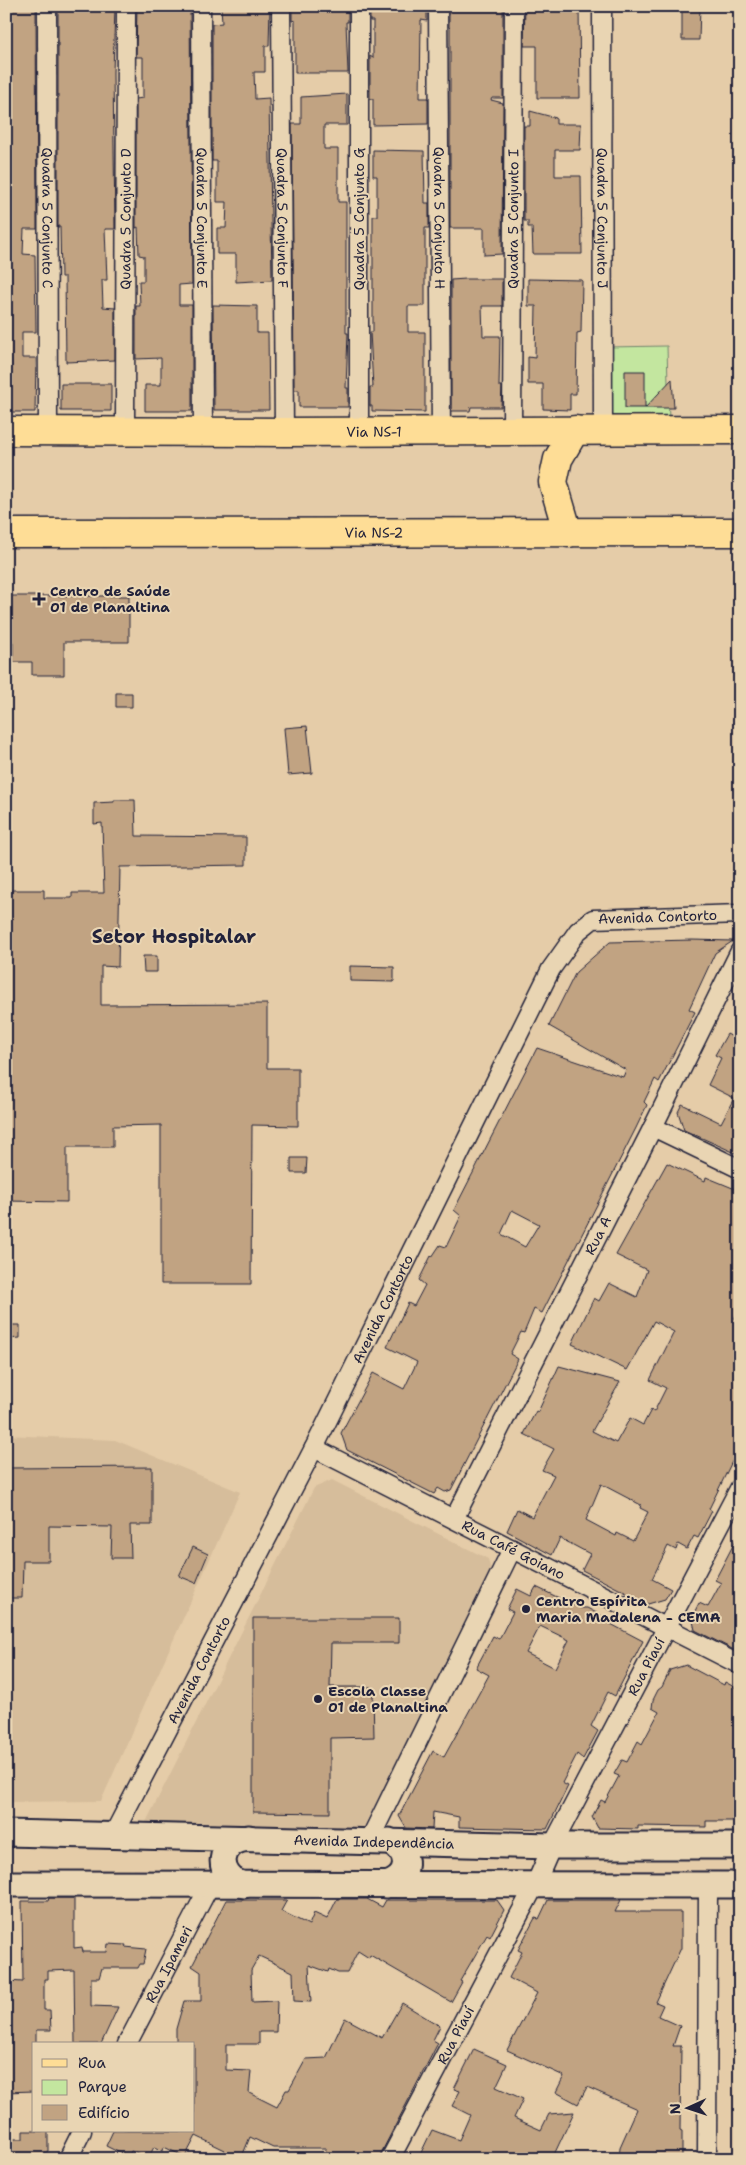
<svg xmlns="http://www.w3.org/2000/svg" width="746" height="2165" font-family="'Shantell Sans',sans-serif">
<rect width="100%" height="100%" fill="#e5cca8"/>
<filter id="ink" filterUnits="userSpaceOnUse"><feTurbulence type="fractalNoise" baseFrequency=".02" numOctaves="2"/><feDisplacementMap in="SourceGraphic" scale="10" xChannelSelector="R" yChannelSelector="G"/><feConvolveMatrix kernelMatrix="1 2 1 2 8 2 1 2 1" color-interpolation-filters="sRGB"/></filter>
<g filter="url(#ink)">
<path fill="#d6bd9b" d="M6,1435L115,1440L240,1492L101,1801L6,1802Z
M332,1480L488,1559L492,1574L362,1830L145,1824L314,1488Z"/>
<path fill="#c3e69f" stroke="#72846d" d="M667,346L669,423H610L607,347Z"/>
<path fill="#c1a382" stroke="#22223b" fill-rule="evenodd" d="M6,6H36L37,229H24L23,254L35,255L36,332H22V358H36L35,412H6Z
M58,6H115L113,73L115,229H105L107,280H102L103,307L115,308V360L66,362L65,277H61L60,227H58Z
M137,6H190L192,284L179,285V305H192V411H145V385H161V358L136,359V306H140L139,281H144V256L139,255L138,227L136,228V99L143,98V57H136Z
M221,6H270L269,46H265V72H254L255,99L269,98L272,280L236,282V254H217V228H226L227,202H217V161H212V24L222,23Z
M292,6H348V22H346L348,73H295V20L292,21Z
M370,6H427V21L421,20L420,98H428V124L373,125V99H370V56L373,58V21H370Z
M449,6H503V98H492L491,100L503,103L502,254L484,255V228H450V28L449,27Z
M525,6H579L580,98H537V46H524Z
M682,6H700L699,40H682Z
M347,94V125H324V149H338V202H346V333H348L346,388H348V407H299V390H294L292,124H301V97Z
M530,111L556,118V124H581L580,150H555V176H581L582,254H533L532,227H528V221H524V126H530Z
M373,150L424,151L425,203H429V228H425V306H408V332H425V412L372,411V406H370V387H373L370,332H373V216H377V176H373Z
M466,279H502V306H482L483,336H500L499,386H502L501,407H471L470,411H451V280Z
M528,279L582,280L581,332L577,333L576,394H570V410L543,409V384H528V357L535,358L536,306H528Z
M213,305L257,306V333H268L269,410H214Z
M625,371H645V408L672,379L674,408H625Z
M61,384H111V411H61Z
M6,596H129V642H64V675H32V662H13V642H6Z
M116,693H132V707H116Z
M307,726L312,773L288,775L284,728Z
M114,800H135L136,836L246,837V865L120,867L118,967L101,966V1005L267,1004V1068H298V1126L252,1125L251,1284H161V1125L113,1126V1147H67V1202L6,1201V955H11V918H6V890H44V898H72V893H104L102,823L94,824V803L114,802Z
M692,940L733,941L715,953L689,1009L695,1012L659,1082L655,1079L644,1102L647,1105L636,1128L542,1313L534,1309L524,1333L521,1332L510,1354L518,1359L451,1490L445,1492L438,1488L434,1494L347,1450L341,1433L373,1373L404,1389L417,1362L387,1347L408,1303L414,1306L425,1285L419,1280L431,1256L432,1257L440,1245L446,1247L461,1216L454,1210L537,1048L623,1077L626,1070L549,1026L576,972L610,942ZM512,1210L539,1224L525,1247L501,1234Z
M143,956H157V972H144Z
M350,966L394,967V982L350,981Z
M727,1034L740,1041V1155L684,1130L678,1112L682,1104L721,1123L734,1098L708,1085L721,1058L715,1055Z
M291,1158H307L306,1173H291Z
M667,1163L705,1181L706,1177L740,1191V1309L734,1318L740,1321V1445L709,1509L712,1511L698,1538L694,1536L687,1549L678,1544L676,1550L668,1546L652,1579L671,1589L665,1599L648,1604L582,1570L590,1554L560,1538L552,1555L507,1531L517,1509L532,1517L554,1475L542,1470L554,1449L524,1434L536,1411L538,1412L559,1366L620,1382L592,1431L616,1443L630,1418L643,1425L651,1410L654,1412L666,1388L650,1380L674,1332L654,1321L627,1370L572,1344L594,1298L599,1301L609,1283L637,1297L647,1270L616,1255ZM601,1484L641,1505L640,1508L648,1512L633,1541L617,1533L616,1536L586,1520Z
M6,1325H20V1338L6,1339Z
M152,1467V1525H130L131,1558H111L112,1527L49,1526V1561H23L22,1598H6V1468Z
M740,1532V1653L695,1630L692,1617L699,1603L708,1607L721,1583L715,1580Z
M193,1547L208,1554L196,1583L179,1576Z
M536,1587L580,1608H587L608,1619L607,1622L643,1641L615,1696L608,1692L591,1726L598,1731L583,1759L577,1754L562,1783L568,1786L547,1829L459,1827V1817L433,1812L432,1829L406,1828L399,1816L433,1751L444,1757L489,1675L476,1668L493,1636L499,1639L513,1612L507,1609L517,1589L531,1596ZM540,1626L569,1640L555,1668L526,1653Z
M253,1618H399V1643H331L330,1687H371V1695H373L374,1737L330,1738V1813L253,1812Z
M686,1665L724,1685L725,1682L740,1690V1821H706V1827L638,1826V1829L598,1828L592,1817L601,1800L605,1802L619,1776L614,1774L622,1760L627,1762L638,1741L642,1744L659,1712L652,1708L653,1700L658,1690L662,1687L670,1670Z
M49,1898H74V1948L82,1947L83,1952H107L108,1944L126,1945L125,1947L146,1949L143,1964H140L138,1968H102L99,1978H91V2006L118,2007L101,2044H75L74,1970L48,1971V1979H44V2010H50L51,2030H36V2044H34V2091L6,2092L7,1981L23,1982L22,1901H48Z
M337,1899H367L382,1907L386,1900H497L504,1910L490,1937L487,1935L460,1981L462,1982L451,2002L370,1955L369,1958L358,1951L347,1973H338L329,1969L328,1972L309,1965L311,2002L294,2001L293,1972L259,1956L251,1970L252,2002L277,2001L276,2032H259V2044H226V2070L251,2071L249,2093L277,2107L286,2090H289L306,2059L326,2058L345,2018L382,2038L402,2003L440,2026L433,2040L438,2043L378,2159H325L326,2148H273L250,2137L241,2159H221L225,2150L196,2136L185,2157L164,2147L163,2151L154,2147L148,2159L131,2151L128,2157L106,2146L113,2131H194V2044H176V2029L184,2001H201V1972L192,1966L226,1900H287L281,1911L309,1925L314,1913L327,1919Z
M548,1900H621L615,1912H681V1948L656,2002L663,2005L658,2016L680,2026L673,2046H681L680,2130L682,2131V2159H619L620,2147L637,2109L587,2087L578,2104L556,2092L564,2076L507,2050L537,1993L509,1978L522,1952L518,1950L535,1918L539,1919Z
M474,2049L507,2064L496,2087L523,2099L514,2118L541,2130L549,2114L574,2112L552,2159H418L432,2130L459,2140L470,2115L452,2106L460,2091L454,2089Z
M23,2131H48V2151L37,2159H8V2139H23Z"/>
<g fill="none" stroke-linecap="round" stroke-linejoin="round">
<defs>
<g id="street">
<path id="s1" d="M47,6L48,431"/>
<path id="s2" d="M201,6L203,432"/>
<path id="s3" d="M281,6L284,432"/>
<path d="M359,6V431"/>
<path id="s4" d="M438,6L441,431"/>
<path id="s5" d="M602,6L603,430"/>
<path id="s6" d="M512,430L514,6"/>
<path id="s7" d="M125,431L126,6"/>
<path d="M653,1127L740,1169"/>
<path id="s8" d="M314,1448L740,1665"/>
<path id="s9" d="M454,1519L653,1127L740,951"/>
<path id="s10" d="M113,1835L314,1448L551,969L578,931L593,919L740,914"/>
<path d="M369,1841L512,1549"/>
<path id="s11" d="M127,2044L210,1885"/>
<path d="M68,2159L82,2131"/>
<path id="s12" d="M390,2159L535,1885L552,1846L740,1487"/>
<path d="M707,2159L708,1885"/>
</g>
<g id="secondary">
<path id="s13" d="M6,1833L552,1846H740"/>
<path d="M6,1884L740,1885"/>
<path d="M244,1885C214,1877 217,1840 249,1838"/>
<path d="M386,1885C411,1878 412,1852 389,1841"/>
</g>
<g id="primary">
<path id="s14" d="M6,431L284,432L740,430"/>
<path id="s15" d="M6,533L740,532"/>
<path d="M568,533L553,482L558,459L575,430"/>
</g>
</defs>
<use href="#street" stroke="#22223b" stroke-width="21"/>
<use href="#secondary" stroke="#22223b" stroke-width="29"/>
<use href="#primary" stroke="#22223b" stroke-width="31"/>
<use href="#street" stroke="#e9d5b3" stroke-width="18"/>
<use href="#secondary" stroke="#e9d5b3" stroke-width="25"/>
<use href="#primary" stroke="#fedd96" stroke-width="28"/>
</g>
</g>
<g fill="#22223b" stroke="#e9d5b3" stroke-width="2">
<path d="M36.5 591.5h5v5h5v5h-5v5h-5v-5h-5v-5h5z"/>
<circle cx="526" cy="1609" r="5"/>
<circle cx="318" cy="1699" r="5"/>
</g>
<g text-anchor="middle" stroke-width="4" stroke-linejoin="round" paint-order="stroke">
<g font-size="14" fill="#22223b" stroke="#e9d5b3">
<text dy="5" stroke="none"><textPath href="#s4" startOffset="212">Quadra 5 Conjunto H</textPath></text>
<text dy="5" stroke="none"><textPath href="#s6" startOffset="211">Quadra 5 Conjunto I</textPath></text>
<text dy="5" stroke="none"><textPath href="#s5" startOffset="212">Quadra 5 Conjunto J</textPath></text>
<text dy="5" stroke="none"><textPath href="#s1" startOffset="212">Quadra 5 Conjunto C</textPath></text>
<text dy="5" stroke="none"><textPath href="#s7" startOffset="212">Quadra 5 Conjunto D</textPath></text>
<text dy="5" stroke="none"><textPath href="#s2" startOffset="212">Quadra 5 Conjunto E</textPath></text>
<text dy="5" stroke="none"><textPath href="#s3" startOffset="212">Quadra 5 Conjunto F</textPath></text>
<text transform="translate(359 219) rotate(-90)" y="5">Quadra 5 Conjunto G</text>
<text dy="5" stroke="none"><textPath href="#s14" startOffset="368">Via NS-1</textPath></text>
<text dy="5" stroke="none"><textPath href="#s15" startOffset="368">Via NS-2</textPath></text>
<text dy="5" stroke="none"><textPath href="#s10" startOffset="1101">Avenida Contorto</textPath></text>
<text dy="5" stroke="none"><textPath href="#s9" startOffset="318">Rua A</textPath></text>
<text dy="5" stroke="none"><textPath href="#s10" startOffset="591">Avenida Contorto</textPath></text>
<text dy="5" stroke="none"><textPath href="#s8" startOffset="224">Rua Café Goiano</textPath></text>
<text dy="5" stroke="none"><textPath href="#s12" startOffset="555">Rua Piauí</textPath></text>
<text dy="5" stroke="none"><textPath href="#s10" startOffset="186">Avenida Contorto</textPath></text>
<text dy="5" stroke="none"><textPath href="#s13" startOffset="368">Avenida Independência</textPath></text>
<text dy="5" stroke="none"><textPath href="#s11" startOffset="90">Rua Ipameri</textPath></text>
<text dy="5" stroke="none"><textPath href="#s12" startOffset="140">Rua Piauí</textPath></text>
</g>
<g font-size="14" font-weight="bold" fill="#22223b" stroke="#e9d5b3" text-anchor="start">
<text x="50" y="596">Centro de Saúde<tspan x="50" dy="16">01 de Planaltina</tspan></text>
<text x="536" y="1606">Centro Espírita<tspan x="536" dy="16">Maria Madalena - CEMA</tspan></text>
<text x="328" y="1696">Escola Classe<tspan x="328" dy="16">01 de Planaltina</tspan></text>
</g>
<g font-size="19" font-weight="bold" fill="#22223b" stroke="#e9d5b3">
<text x="174" y="943">Setor Hospitalar</text>
</g>
</g>
<rect width="746" height="2165" fill="none" stroke="#e9d5b3" stroke-width="25"/>
<rect x="12" y="12" width="721" height="2140" fill="none" stroke="#22223b" stroke-width="2" filter="url(#ink)"/>
<rect x="32" y="2042" width="162" height="90" fill="#e9d5b3" stroke="#998d83"/>
<rect x="42" y="2059" width="25" height="8" fill="#fedd96" stroke="#998d83"/>
<text x="78" y="2068" font-size="15" fill="#22223b">Rua</text>
<rect x="42" y="2080" width="25" height="15" fill="#c3e69f" stroke="#998d83"/>
<text x="78" y="2092" font-size="15" fill="#22223b">Parque</text>
<rect x="42" y="2105" width="25" height="15" fill="#c1a382" stroke="#998d83"/>
<text x="78" y="2118" font-size="15" fill="#22223b">Edifício</text>
<g transform="translate(688 2108) rotate(267)" stroke="#e9d5b3" stroke-width="4" paint-order="stroke">
<path d="M0-4L9 19L0 12L-9 19Z" fill="#22223b"/>
<text y="-8" font-size="14" font-weight="bold" text-anchor="middle" fill="#22223b">N</text>
</g>
</svg>
